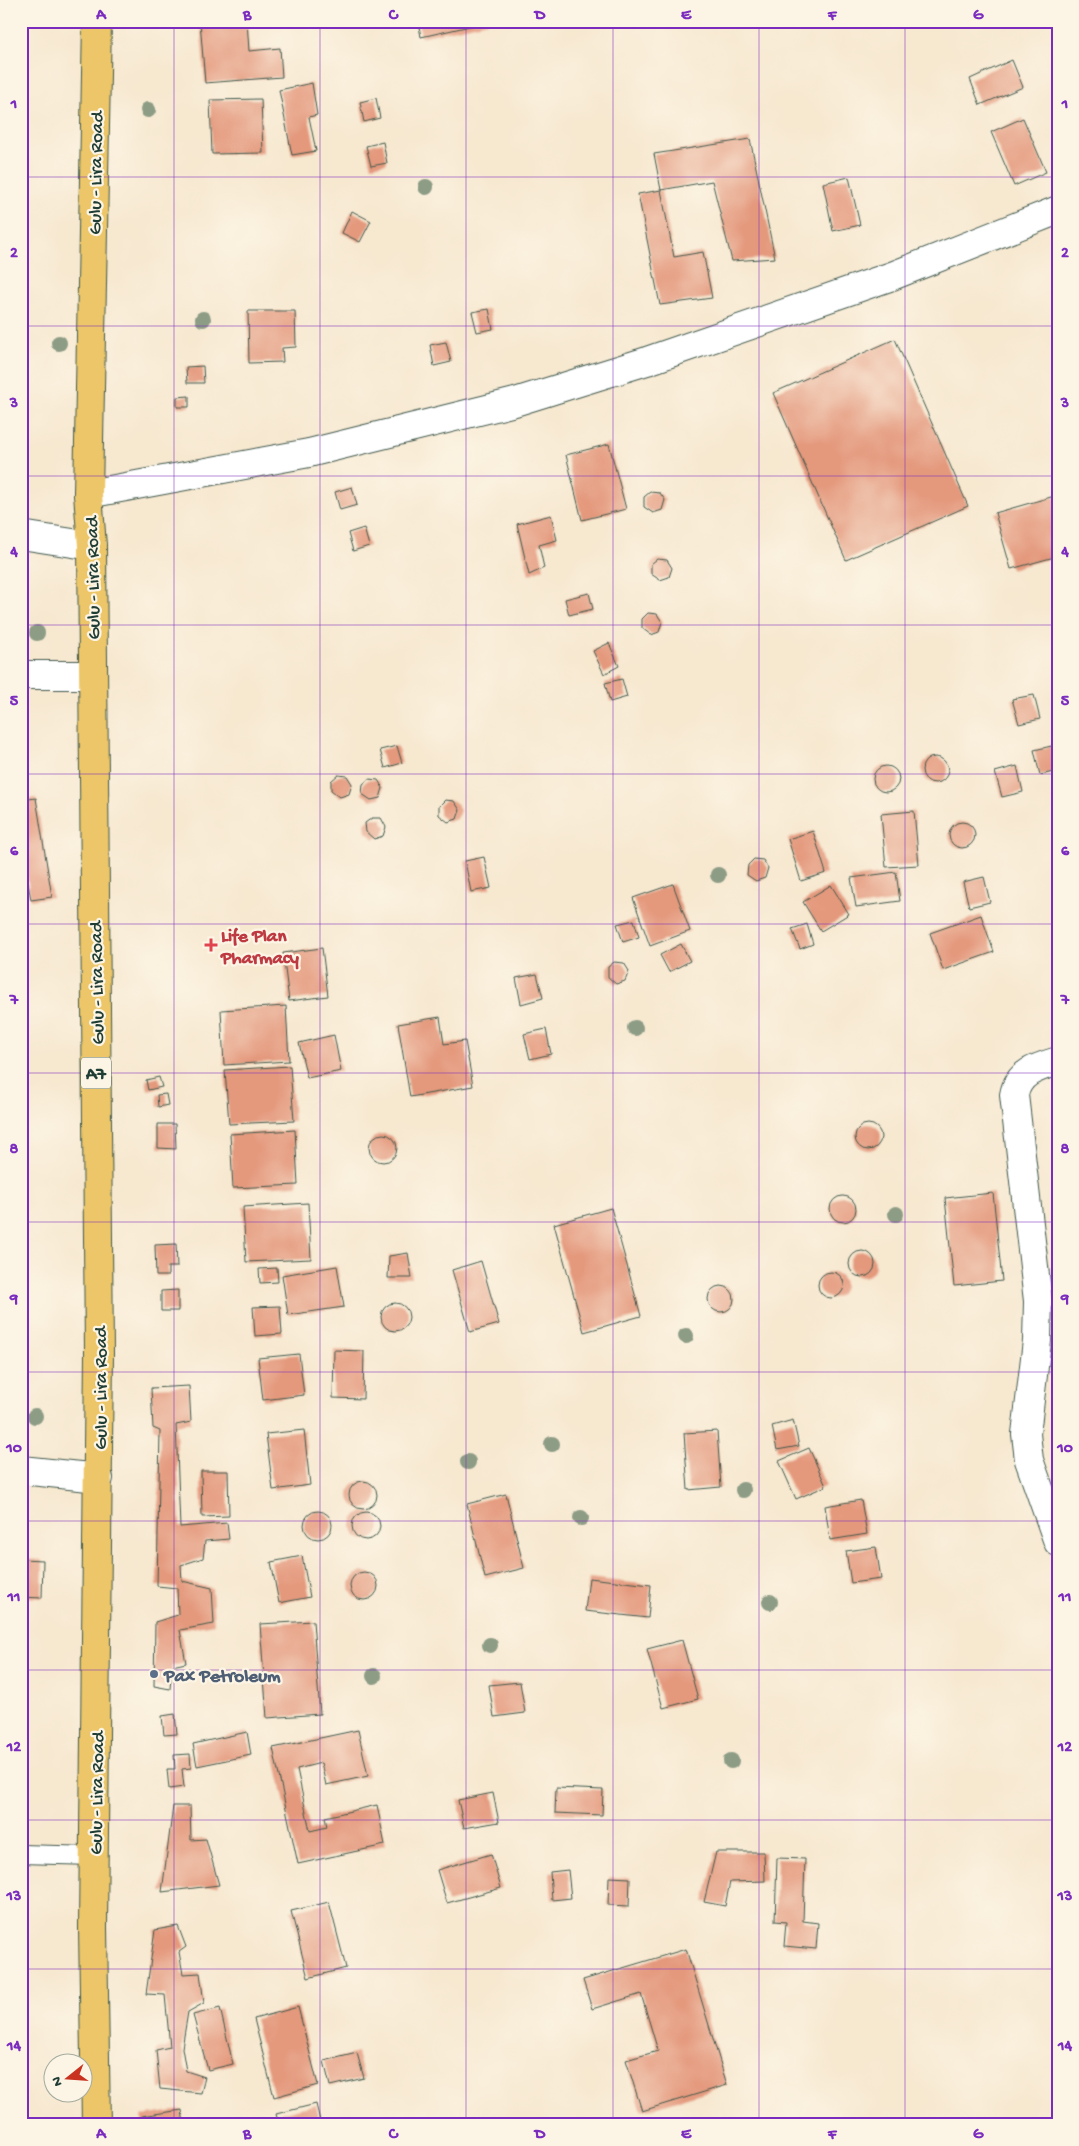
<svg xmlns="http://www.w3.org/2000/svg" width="1079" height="2146" font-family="'Gochi Hand',sans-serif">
<rect width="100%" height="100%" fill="#fcf5e5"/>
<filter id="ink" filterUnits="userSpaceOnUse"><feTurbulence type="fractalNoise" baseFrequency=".02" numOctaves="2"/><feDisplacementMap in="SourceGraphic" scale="10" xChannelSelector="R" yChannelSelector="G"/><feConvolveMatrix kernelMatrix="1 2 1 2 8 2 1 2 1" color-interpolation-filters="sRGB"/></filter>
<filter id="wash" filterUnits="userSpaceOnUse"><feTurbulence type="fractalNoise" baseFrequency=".0096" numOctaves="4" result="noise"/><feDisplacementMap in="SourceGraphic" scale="20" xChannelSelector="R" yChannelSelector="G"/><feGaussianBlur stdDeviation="1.12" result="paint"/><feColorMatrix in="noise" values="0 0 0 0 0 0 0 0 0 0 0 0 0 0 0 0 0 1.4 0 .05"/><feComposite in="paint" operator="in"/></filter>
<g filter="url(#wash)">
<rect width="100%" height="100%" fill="#f7e8d0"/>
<g id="blocks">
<path fill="#e4997d" d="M200,21H247L249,51L280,48L282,77L205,83Z
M418,21H488V22L421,37Z
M1012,60L1023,87L980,105L970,79Z
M312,83L317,115L309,117L316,151L292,155L279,90Z
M376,98L380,118L364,122L360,102Z
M261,99L263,153L212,154L210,100Z
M1023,118L1046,172L1014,186L991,132Z
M750,139L775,258L732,261L712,181L661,190L654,154Z
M383,142L387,163L371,166L366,146Z
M849,177L860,225L833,231L823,183Z
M661,190L674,257L703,252L712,298L660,305L638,194Z
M352,211L371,221L360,242L342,233Z
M489,309L493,329L477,332L472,312Z
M248,311H295L296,347L282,348L283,362L249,363Z
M895,339L968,506L846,560L773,393Z
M446,342L451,362L434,366L430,345Z
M203,366L204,383H187L186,367Z
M189,396V407H177V397Z
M609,444L626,509L582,520L566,455Z
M352,487L357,505L340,510L335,492Z
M650,492L660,493L665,500L662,510L653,513L644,507V497Z
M1058,495V556L1011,569L995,513Z
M551,515L557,540L539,545L544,568L529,575L517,524Z
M364,528L369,546L353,551L348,533Z
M657,559L667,560L672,568L669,577L660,580L651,574V564Z
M589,593L593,609L569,615L565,599Z
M648,613L657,614L662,622L659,632L651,635L642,628V619Z
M609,643L619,666L604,674L593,651Z
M622,679L627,697L610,702L605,683Z
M1034,695L1040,719L1019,724L1012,699Z
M1056,745L1058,771L1040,775L1034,750Z
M397,746L402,763L385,768L380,750Z
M922 770a13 13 0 1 1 26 0a13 13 0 1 1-26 0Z
M1017,766L1023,792L1002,797L995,772Z
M873 779a13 13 0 1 1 26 0a13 13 0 1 1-26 0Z
M338,775L347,776L352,784L349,794L340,797L331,790V781Z
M369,779L378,780L383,788L380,798L371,800L362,794L363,784Z
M36,798L52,897L31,900L21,844V800Z
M445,800L454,801L460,810L457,819L448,822L439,815V806Z
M914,811L919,865L886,867L881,814Z
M372,818H381L386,827L383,836L374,839L366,832L365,823Z
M949 835a13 13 0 1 1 26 0a13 13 0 1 1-26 0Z
M813,831L826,873L801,881L788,839Z
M484,857L491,888L471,892L465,861Z
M754,859L763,860L768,868L765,878L756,881L747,875L748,865Z
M896,872L900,901L856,907L851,878Z
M984,877L990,902L969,907L963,882Z
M673,884L690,931L650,946L633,898Z
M831,885L849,914L821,931L803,902Z
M981,915L994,952L943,970L930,933Z
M634,920L639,937L623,942L617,924Z
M807,924L813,944L800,949L792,929Z
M681,944L690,961L669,972L660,955Z
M322,948L328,996L289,1001L283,953Z
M614,962L624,963L629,971L625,981L616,984L608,977V967Z
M537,974L543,998L521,1004L516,978Z
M286,1006L289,1061L224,1065L221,1010Z
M440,1017L444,1044L465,1041L473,1086L410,1097L398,1024Z
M546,1029L551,1054L530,1059L524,1034Z
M334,1035L341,1071L307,1078L299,1043Z
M290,1066L294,1121L229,1124L225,1070Z
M159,1077L162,1087L148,1090L146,1080Z
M166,1094L168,1105L158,1107L157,1095Z
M158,1124H175L176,1149L158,1148Z
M855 1137a13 13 0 1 1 26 0a13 13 0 1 1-26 0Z
M295,1130L298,1185L233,1188L230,1134Z
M369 1148a14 14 0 1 1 28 0a14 14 0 1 1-28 0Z
M993,1193L1002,1281L954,1286L945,1198Z
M830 1209a13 13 0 1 1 26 0a13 13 0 1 1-26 0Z
M308,1203L311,1259L246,1262L243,1207Z
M611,1208L641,1316L584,1332L554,1224Z
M176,1244L177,1267H168V1276H156L155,1245Z
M849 1264a13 13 0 1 1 26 0a13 13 0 1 1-26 0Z
M408,1253L412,1278H388L389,1256Z
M481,1261L499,1324L470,1332L452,1270Z
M337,1266L344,1307L288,1315L282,1275Z
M277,1268L278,1282L260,1283L259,1269Z
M818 1285a13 13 0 1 1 26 0a13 13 0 1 1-26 0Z
M708 1299a13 13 0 1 1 26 0a13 13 0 1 1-26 0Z
M178,1290V1311H161V1291Z
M381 1317a14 14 0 1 1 28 0a14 14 0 1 1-28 0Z
M280,1306L282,1334L255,1336L253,1307Z
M334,1350L364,1351L363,1399L333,1398Z
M299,1354L304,1395L263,1400L258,1358Z
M189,1386L191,1422L176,1425L180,1527L227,1523L229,1539L205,1541L203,1558L181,1565L182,1581L212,1588L214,1624L180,1630L186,1663L172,1666L170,1689L154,1686L155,1622L178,1615L177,1588L157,1586L160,1431L153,1428L151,1388Z
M793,1420L799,1446L777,1450L772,1426Z
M304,1430L310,1485L273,1490L266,1434Z
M717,1431L721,1487L688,1490L684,1433Z
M809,1448L826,1486L796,1499L779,1461Z
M201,1471H228L229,1516L202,1517Z
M21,1479H25L23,1522H21Z
M349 1495a14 14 0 1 1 28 0a14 14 0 1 1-28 0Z
M506,1494L524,1568L485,1578L467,1504Z
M861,1500L867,1534L830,1540L825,1506Z
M304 1525a14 14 0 1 1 28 0a14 14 0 1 1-28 0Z
M352 1526a14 14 0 1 1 28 0a14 14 0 1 1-28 0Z
M876,1547L881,1579L851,1583L846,1551Z
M302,1556L310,1597L279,1603L271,1562Z
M21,1559L43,1560L42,1598L21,1597Z
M350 1586a14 14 0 1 1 28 0a14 14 0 1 1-28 0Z
M589,1578L651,1585L648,1618L585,1611Z
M313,1621L320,1714L267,1718L260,1624Z
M682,1640L698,1699L663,1708L647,1649Z
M520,1682L525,1713L494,1717L489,1685Z
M175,1714L177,1734L164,1735L162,1716Z
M358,1730L368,1776L326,1785L321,1763L297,1769L310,1831L327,1827L325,1817L377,1805L385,1845L298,1864L273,1748Z
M247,1732L251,1755L197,1766L193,1744Z
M190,1754L191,1768L182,1769L184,1787L169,1789L167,1769H175L174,1755Z
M556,1788L603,1790L602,1815L555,1813Z
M493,1793L499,1822L464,1828L458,1800Z
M173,1806H190L191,1840L206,1839L219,1885L162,1892Z
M716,1852H764L765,1881L730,1882L725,1906L704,1902Z
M491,1854L501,1888L447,1903L437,1870Z
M777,1858L805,1859L803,1921L818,1923L816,1949L784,1946L786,1922L775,1921Z
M568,1870L571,1898L552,1900L550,1872Z
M609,1877L630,1878L629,1906L608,1905Z
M329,1902L346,1968L308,1978L291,1911Z
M178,1926L186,1947L179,1952L183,1974L200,1973L204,2003L188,2012L182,2048L186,2071L205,2077L201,2093L160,2089L156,2050L170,2047L165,1995L146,1994L155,1930Z
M686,1949L727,2085L642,2111L626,2060L658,2051L641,1994L592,2009L583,1980Z
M298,2007L318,2085L274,2097L254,2019Z
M220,2008L233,2064L208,2070L193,2015Z
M357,2053L364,2078L330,2086L324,2061Z
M316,2104L321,2125H279L276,2114Z
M182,2110L184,2125H143L141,2116Z"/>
</g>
</g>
<g filter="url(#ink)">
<use href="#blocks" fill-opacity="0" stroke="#3f574b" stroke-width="1"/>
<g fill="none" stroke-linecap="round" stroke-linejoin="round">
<defs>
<path id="lane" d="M21,1854L94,1856"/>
<path id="street" d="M88,494L309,453L515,402L647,361L892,276L1058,210
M21,535L92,546
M21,675H92
M1058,1061C1038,1067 1018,1072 1014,1095L1038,1301L1037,1341L1026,1434L1029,1460L1058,1542
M21,1470L99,1478"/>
<path id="primary" d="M96,2125L93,1927L99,1353L92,546L88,494L97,21"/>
</defs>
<use href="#lane" stroke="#3f574b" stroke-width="20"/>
<use href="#street" stroke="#3f574b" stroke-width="30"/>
<use href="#primary" stroke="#3f574b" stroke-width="30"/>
<use href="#lane" stroke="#fff" stroke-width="18"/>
<use href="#street" stroke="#fff" stroke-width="28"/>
<use href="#primary" stroke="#ecc669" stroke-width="28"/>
</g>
<g fill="#8d9c85">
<circle cx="148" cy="110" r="8"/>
<circle cx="426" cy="187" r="8"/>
<circle cx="203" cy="319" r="8"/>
<circle cx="59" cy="343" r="8"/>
<circle cx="37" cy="633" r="8"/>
<circle cx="718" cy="875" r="8"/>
<circle cx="635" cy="1028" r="8"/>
<circle cx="896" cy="1214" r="8"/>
<circle cx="686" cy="1336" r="8"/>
<circle cx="35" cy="1416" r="8"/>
<circle cx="552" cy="1444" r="8"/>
<circle cx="468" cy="1462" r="8"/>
<circle cx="743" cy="1490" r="8"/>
<circle cx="581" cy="1518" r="8"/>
<circle cx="770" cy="1602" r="8"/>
<circle cx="490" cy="1645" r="8"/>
<circle cx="374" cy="1676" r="8"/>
<circle cx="731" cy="1761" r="8"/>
</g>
</g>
<path fill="none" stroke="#7b2cbf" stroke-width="1" stroke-opacity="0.55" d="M174,21V2125M320,21V2125M466,21V2125M613,21V2125M759,21V2125M905,21V2125M21,177H1058M21,326H1058M21,476H1058M21,625H1058M21,774H1058M21,924H1058M21,1073H1058M21,1222H1058M21,1372H1058M21,1521H1058M21,1670H1058M21,1820H1058M21,1969H1058"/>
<path fill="#e0444e" stroke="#fcf5e5" stroke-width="2" d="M208.5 937.5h5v5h5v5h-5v5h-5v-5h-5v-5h5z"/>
<circle fill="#5c6f8a" stroke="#fcf5e5" stroke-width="2" cx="154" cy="1674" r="5"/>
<g text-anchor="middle" stroke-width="4.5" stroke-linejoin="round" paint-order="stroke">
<rect fill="#fcf5e5" stroke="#617469" stroke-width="1" x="81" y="1057.5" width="30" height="31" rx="4"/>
<g font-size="18" font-weight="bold" fill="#1f3d34">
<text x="96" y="1079">A7</text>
</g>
<g font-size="19" fill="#1f3d34" stroke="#fcf5e5">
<text transform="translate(94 173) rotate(-89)" y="7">Gulu - Lira Road</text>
<text transform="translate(91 578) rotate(-91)" y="7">Gulu - Lira Road</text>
<text transform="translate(95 983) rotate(-91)" y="7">Gulu - Lira Road</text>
<text transform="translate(99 1388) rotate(-90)" y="7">Gulu - Lira Road</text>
<text transform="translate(95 1793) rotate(-89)" y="7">Gulu - Lira Road</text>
</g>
<g font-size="19" font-weight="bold" fill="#be3a42" stroke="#fcf5e5" text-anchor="start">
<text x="221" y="941">Life Plan<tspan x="221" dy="22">Pharmacy</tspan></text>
</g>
<g font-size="19" font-weight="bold" fill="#4e5e75" stroke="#fcf5e5" text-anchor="start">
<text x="164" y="1681">Pax Petroleum</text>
</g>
</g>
<rect width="1079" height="2146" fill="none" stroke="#fcf5e5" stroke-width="55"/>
<g transform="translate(68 2078) rotate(253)"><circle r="24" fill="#fcf5e5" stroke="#a4ab9e"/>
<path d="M0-4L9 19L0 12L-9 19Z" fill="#c8321e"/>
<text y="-8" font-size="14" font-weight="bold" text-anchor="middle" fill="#1f3d34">N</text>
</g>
<rect x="28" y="28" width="1024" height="2090" fill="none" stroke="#7b2cbf" stroke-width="2"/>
<g font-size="16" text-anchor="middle" font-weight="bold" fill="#7b2cbf">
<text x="101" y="19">A</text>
<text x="247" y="19">B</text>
<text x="393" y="19">C</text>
<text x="540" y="19">D</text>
<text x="686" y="19">E</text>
<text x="832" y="19">F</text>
<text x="978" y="19">G</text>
<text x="14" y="108">1</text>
<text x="1065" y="108">1</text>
<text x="14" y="257">2</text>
<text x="1065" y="257">2</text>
<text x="14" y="407">3</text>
<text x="1065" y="407">3</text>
<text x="14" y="556">4</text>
<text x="1065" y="556">4</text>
<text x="14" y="705">5</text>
<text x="1065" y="705">5</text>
<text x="14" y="855">6</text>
<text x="1065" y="855">6</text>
<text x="14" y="1004">7</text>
<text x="1065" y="1004">7</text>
<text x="14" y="1153">8</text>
<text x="1065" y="1153">8</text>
<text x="14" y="1303">9</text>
<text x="1065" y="1303">9</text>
<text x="14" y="1452">10</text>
<text x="1065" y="1452">10</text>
<text x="14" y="1601">11</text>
<text x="1065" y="1601">11</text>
<text x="14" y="1751">12</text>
<text x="1065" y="1751">12</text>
<text x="14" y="1900">13</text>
<text x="1065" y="1900">13</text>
<text x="14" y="2050">14</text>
<text x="1065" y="2050">14</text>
<text x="101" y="2138">A</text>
<text x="247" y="2138">B</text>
<text x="393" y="2138">C</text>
<text x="540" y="2138">D</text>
<text x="686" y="2138">E</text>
<text x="832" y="2138">F</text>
<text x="978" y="2138">G</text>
</g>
</svg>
